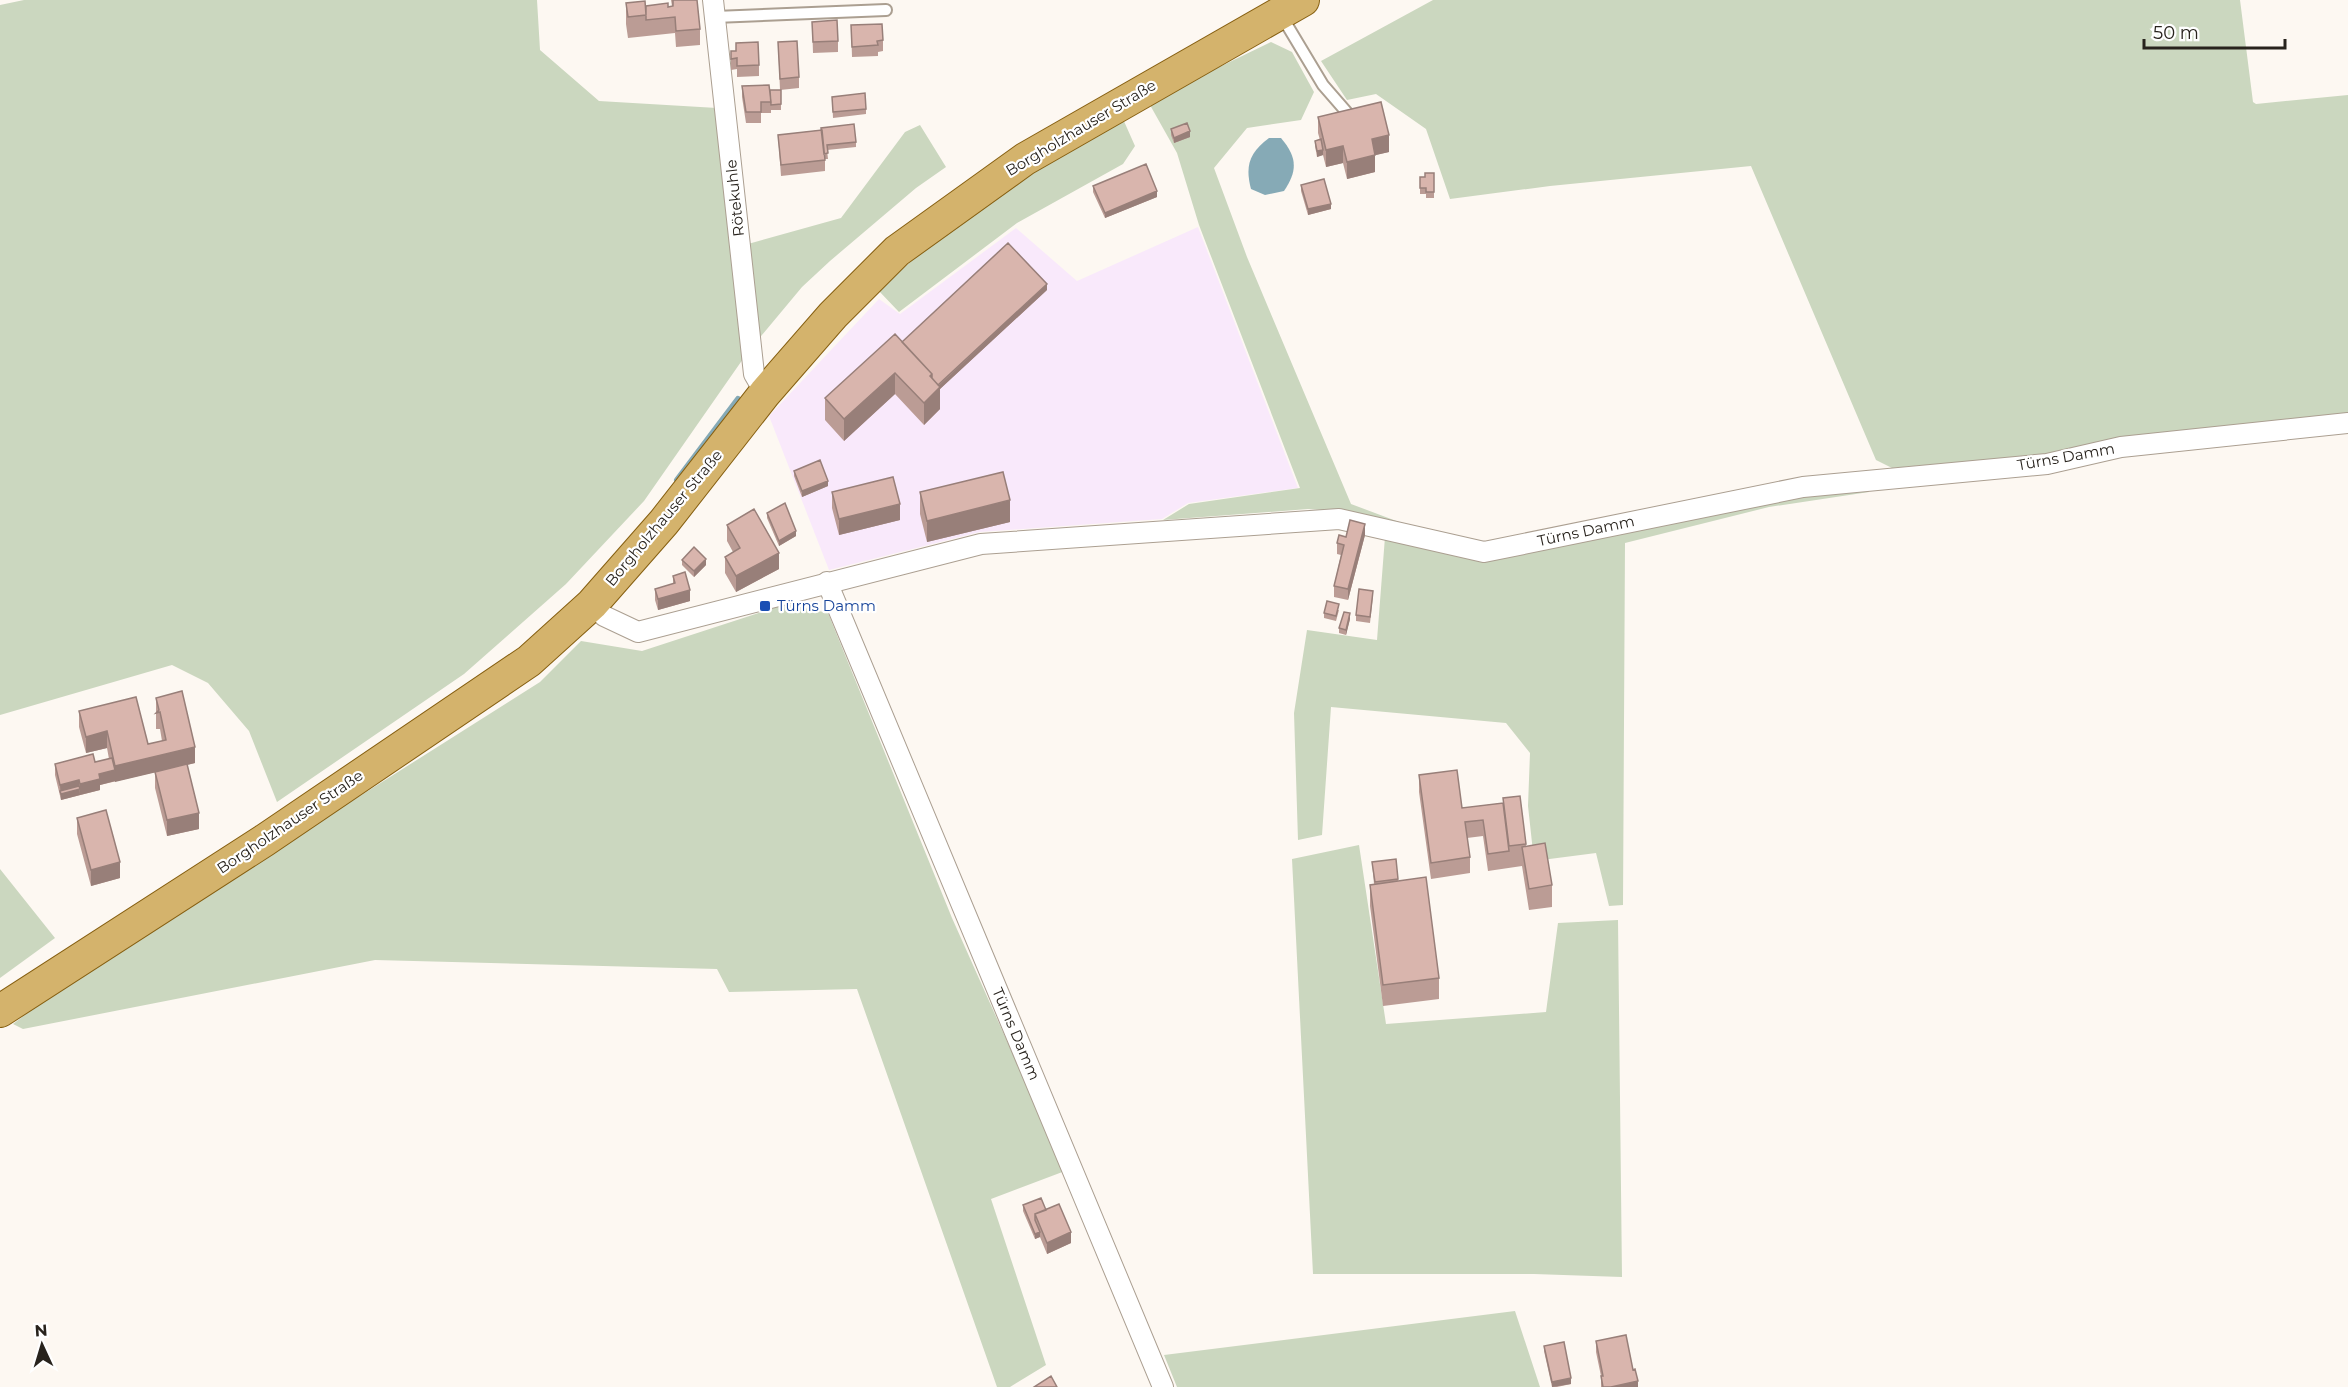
<svg xmlns="http://www.w3.org/2000/svg" width="2348" height="1387" font-family="Montserrat,sans-serif">
<rect width="100%" height="100%" fill="#fdf8f2"/>
<path fill="#f9e9fb" d="M1198,227L1298,488L1188,503L1162,519L980,532L829,570L769,416L879,299L900,314L1016,228L1077,281Z"/>
<path fill="#cbd7bf" d="M24,0H537L540,50L599,101L717,108L743,359L644,501L566,584L464,674L277,802L249,731L208,683L172,665L0,715V5Z
M1433,0H2240L2253,102L2256,104L2348,95V417L2131,438L2039,455L1892,468L1876,460L1751,166L1550,186L1450,199L1426,129L1376,94L1347,100L1321,61Z
M1271,42L1292,52L1314,92L1301,120L1247,128L1214,168L1247,257L1351,504L1415,528L1484,545L1866,471L1869,492L1769,507L1625,543L1623,905L1609,906L1596,853L1534,861L1528,806L1530,753L1506,723L1331,707L1322,835L1298,840L1294,713L1307,630L1377,640L1386,524L1337,511L1308,509L1163,520L1189,504L1300,488L1199,225L1177,153L1150,105L1180,86Z
M1123,119L1135,146L1123,164L1017,223L899,312L878,290L945,232L1106,122Z
M920,125L946,167L916,188L830,261L802,287L757,341L748,244L841,218L905,132Z
M786,604L828,613L952,918L1065,1171L991,1199L1046,1365L1010,1387H997L857,989L729,992L717,969L375,960L23,1029L13,1024L82,972L540,682L581,641L642,651Z
M1359,845L1386,1024L1546,1012L1558,923L1618,920L1622,1277L1534,1274H1313L1292,859Z
M0,869L55,938L0,978Z
M1515,1311L1540,1387H1177L1164,1355Z"/>
<path fill="#86aab6" d="M1269,138H1281C1297,157 1298,170 1284,191L1265,195L1251,189C1245,166 1249,153 1269,138Z"/>
<g fill="none" stroke-linecap="round" stroke-linejoin="round">
<path stroke="#86aab6" stroke-width="6" d="M677,480L738,399"/>
<defs>
<path id="service" d="M1281,15L1323,85L1350,116
M715,17L886,10"/>
<path id="minor" d="M713,0L754,374L765,393
M827,582L1163,1387
M592,604L604,616L638,632L981,544L1339,519L1484,552L1803,487L2047,464L2121,447L2348,423"/>
<path id="primary" d="M0,1011L265,840L529,661L592,604L664,522L765,393L833,315L897,251L1025,159L1303,0"/>
</defs>
<use href="#service" stroke="#ab9f91" stroke-width="14"/>
<use href="#minor" stroke="#ab9f91" stroke-width="22"/>
<use href="#primary" stroke="#865f11" stroke-width="34"/>
<use href="#service" stroke="#fff" stroke-width="10"/>
<use href="#minor" stroke="#fff" stroke-width="20"/>
<use href="#primary" stroke="#d4b36c" stroke-width="32"/>
</g>
<path fill="#bb9c95" d="M671,0H697L700,29V45L676,47L675,33L628,38L626,24V3L646,6L668,7L672,6Z
M812,22L838,41V52L813,53Z
M851,25L883,40V51L878,52V56L852,57Z
M778,42L799,77V88L780,90Z
M731,51L759,65V76L737,77V69L731,70Z
M742,86L770,90H781V110H771V113H761V123H746L742,97Z
M832,97L866,109V114L833,118Z
M1318,117L1389,152L1375,155V172L1347,179L1343,163L1326,167L1323,155L1317,157L1315,146V141L1320,140L1318,133Z
M1171,129L1190,137L1174,143L1171,135Z
M821,130L856,142V147L827,150L828,159H825V171L781,176L778,135Z
M1434,173V198H1426V194H1420V177H1425Z
M1301,185L1331,209L1308,215L1301,191Z
M1093,186L1157,197L1105,218L1093,192Z
M1047,290L940,389V409L924,425L895,394L844,441L825,420V398L902,342Z
M794,471L828,486L802,497L794,476Z
M832,492L900,520L839,535L832,508Z
M920,492L1010,522L927,542L920,514Z
M767,513L796,536L779,546L767,518Z
M727,525L779,569L736,592L725,573V557L733,552L727,541Z
M1365,535L1348,600L1334,597V586L1341,555L1337,554V543L1346,537Z
M682,560L706,565L694,577L682,565Z
M673,576L690,601L658,610L655,600V589L673,584Z
M1373,596L1370,623L1356,621V615Z
M1339,610L1336,621L1324,618V613Z
M1350,619L1346,635L1339,633V628Z
M156,698L195,763L187,765L199,829L167,836L155,788V772L100,785V790L61,800L55,775V764L95,762L109,759L107,748L86,753L79,727V711L148,744L162,741L160,729H156Z
M1419,775L1462,808L1503,803V798L1520,796L1526,846L1552,885V907L1529,910L1522,866L1488,871L1483,836L1467,838L1470,857V873L1431,879L1419,792Z
M77,818L120,878L91,886L77,834Z
M1396,859L1398,881L1439,978V999L1383,1006L1370,906V885L1374,884L1372,862Z
M1023,1205L1046,1210L1071,1243L1047,1254L1040,1237L1035,1239L1023,1211Z
M1596,1341L1633,1370L1638,1387H1601V1376L1596,1352Z
M1544,1346L1571,1384L1557,1387H1552L1544,1351Z"/>
<path fill="#987f79" d="M1190,131V137L1174,143V138Z
M1389,135V152L1372,156V139Z
M1343,146V163L1326,167V150Z
M1323,150V155L1317,157V151Z
M1375,155V172L1347,179V162Z
M1157,191V197L1105,218V213Z
M1331,204V209L1308,215V209Z
M1047,284V290L940,389V409L924,425V403L930,376L932,374L933,391Z
M895,373V394L844,441V419Z
M828,481V486L802,497V491Z
M1010,500V522L927,542V521Z
M900,504V520L839,535V519Z
M1365,524V535L1348,600V589Z
M796,531V536L779,546V541Z
M779,553V569L736,592V576Z
M706,559V565L694,577V571Z
M690,590V601L658,610V599Z
M1350,613V619L1346,635V630Z
M107,731V748L86,753V737Z
M195,747V763L115,782V766Z
M115,770V781L100,785V790L80,795V784L99,774Z
M79,780L80,795L61,800L60,785Z
M199,813V829L167,836V820Z
M120,862V878L91,886V870Z
M1040,1232V1237L1035,1239V1234Z
M1071,1232V1243L1047,1254V1243Z
M1571,1378V1384L1552,1387V1382Z
M1638,1381V1387H1611Z"/>
<path fill="#d9b5ad" stroke="#987f79" stroke-width="1.5" d="M673,0H697L700,29L676,31L675,17L646,20V6L668,3V7L673,6Z
M645,1L646,15L628,17L626,3Z
M837,20L838,41L813,42L812,22Z
M882,24L883,40L877,41L878,45L852,47L851,25Z
M797,41L799,77L780,79L778,42Z
M758,42L759,65L737,66V58L731,59V51H736V43Z
M769,85L771,102H761V112H746L742,86Z
M770,90H781V104L771,105Z
M865,93L866,109L833,112L832,97Z
M1381,102L1389,135L1372,139L1375,155L1347,162L1343,146L1326,150L1318,117Z
M1187,123L1190,131L1174,138L1171,129Z
M854,124L856,142L827,145L828,153L824,154L821,128Z
M822,130L825,160L781,165L778,135Z
M1321,139L1323,150L1317,151L1315,141Z
M1146,164L1157,191L1105,213L1093,186Z
M1425,173H1434V192H1426V188H1420V177H1425Z
M1324,179L1331,204L1308,209L1301,185Z
M1008,243L1047,284L938,385L932,378V374L902,342Z
M895,334L932,374L930,376L940,387L924,403L895,373L844,419L825,398Z
M820,460L828,481L802,491L794,471Z
M1003,472L1010,500L927,521L920,492Z
M893,477L900,504L839,519L832,492Z
M785,503L796,531L779,541L767,513Z
M754,509L779,553L736,576L725,557L740,548L727,525Z
M1350,520L1365,524L1348,589L1334,586L1344,545L1337,543L1339,535L1346,537Z
M694,547L706,559L694,571L682,560Z
M685,572L690,590L658,599L655,589L675,583L673,576Z
M1359,589L1373,591L1370,617L1356,615Z
M1327,601L1339,604L1336,616L1324,613Z
M1344,612L1350,613L1346,630L1339,628Z
M182,691L195,747L115,766L107,731L86,737L79,711L136,697L148,744L166,740L160,712L156,713L159,710L156,698Z
M93,754L95,762L112,758L115,770L99,774L100,779L80,784L79,780L60,785L55,764Z
M187,764L199,813L167,820L155,772Z
M1457,770L1462,808L1503,803L1509,851L1488,854L1483,820L1465,822L1470,857L1431,863L1419,775Z
M79,786L80,789L61,794L60,791Z
M1520,796L1526,844L1509,846L1503,798Z
M106,810L120,862L91,870L77,818Z
M1545,843L1552,885L1529,889L1522,847Z
M1396,859L1398,879L1375,882L1372,862Z
M1426,877L1439,978L1383,985L1370,885Z
M1041,1198L1046,1210L1035,1214V1220L1040,1232L1035,1234L1023,1205Z
M1059,1204L1071,1232L1047,1243L1035,1214Z
M1626,1335L1633,1370L1635,1369L1638,1381L1611,1387H1603L1601,1376H1603L1596,1341Z
M1564,1342L1571,1378L1552,1382L1544,1346Z
M1051,1376L1057,1387H1034Z"/>
<rect fill="#1a4fb4" stroke="#fff" stroke-width="2" x="759" y="600" width="12" height="12" rx="3"/>
<g text-anchor="middle" stroke-width="4.5" stroke-linejoin="round" paint-order="stroke">
<g font-size="15" fill="#28231d" stroke="#fff">
<text transform="translate(1081 128) rotate(-31)" y="5">Borgholzhauser Straße</text>
<text transform="translate(735 198) rotate(-96)" y="5">Rötekuhle</text>
<text transform="translate(2066 457) rotate(-10)" y="5">Türns Damm</text>
<text transform="translate(664 518) rotate(-50)" y="5">Borgholzhauser Straße</text>
<text transform="translate(1586 531) rotate(-12)" y="5">Türns Damm</text>
<text transform="translate(290 822) rotate(-34)" y="5">Borgholzhauser Straße</text>
<text transform="translate(1016 1034) rotate(67)" y="5">Türns Damm</text>
</g>
<g font-size="15" fill="#164399" stroke="#fff" text-anchor="start">
<text x="777" y="611">Türns Damm</text>
</g>
</g>
<g transform="translate(42 1345) rotate(356)" stroke="#ffffff" stroke-width="4.5" paint-order="stroke">
<path d="M0-4.5L10 22L0 15L-10 22Z" fill="#28231d"/>
<text y="-9" font-size="16" font-weight="bold" text-anchor="middle" fill="#28231d">N</text>
</g>
<path d="M2144 39v9h141v-9" fill="none" stroke="#28231d" stroke-width="3"/>
<text x="2153" y="39" font-size="18" fill="#28231d" stroke="#ffffff" stroke-width="4.5" paint-order="stroke">50 m</text>
</svg>
